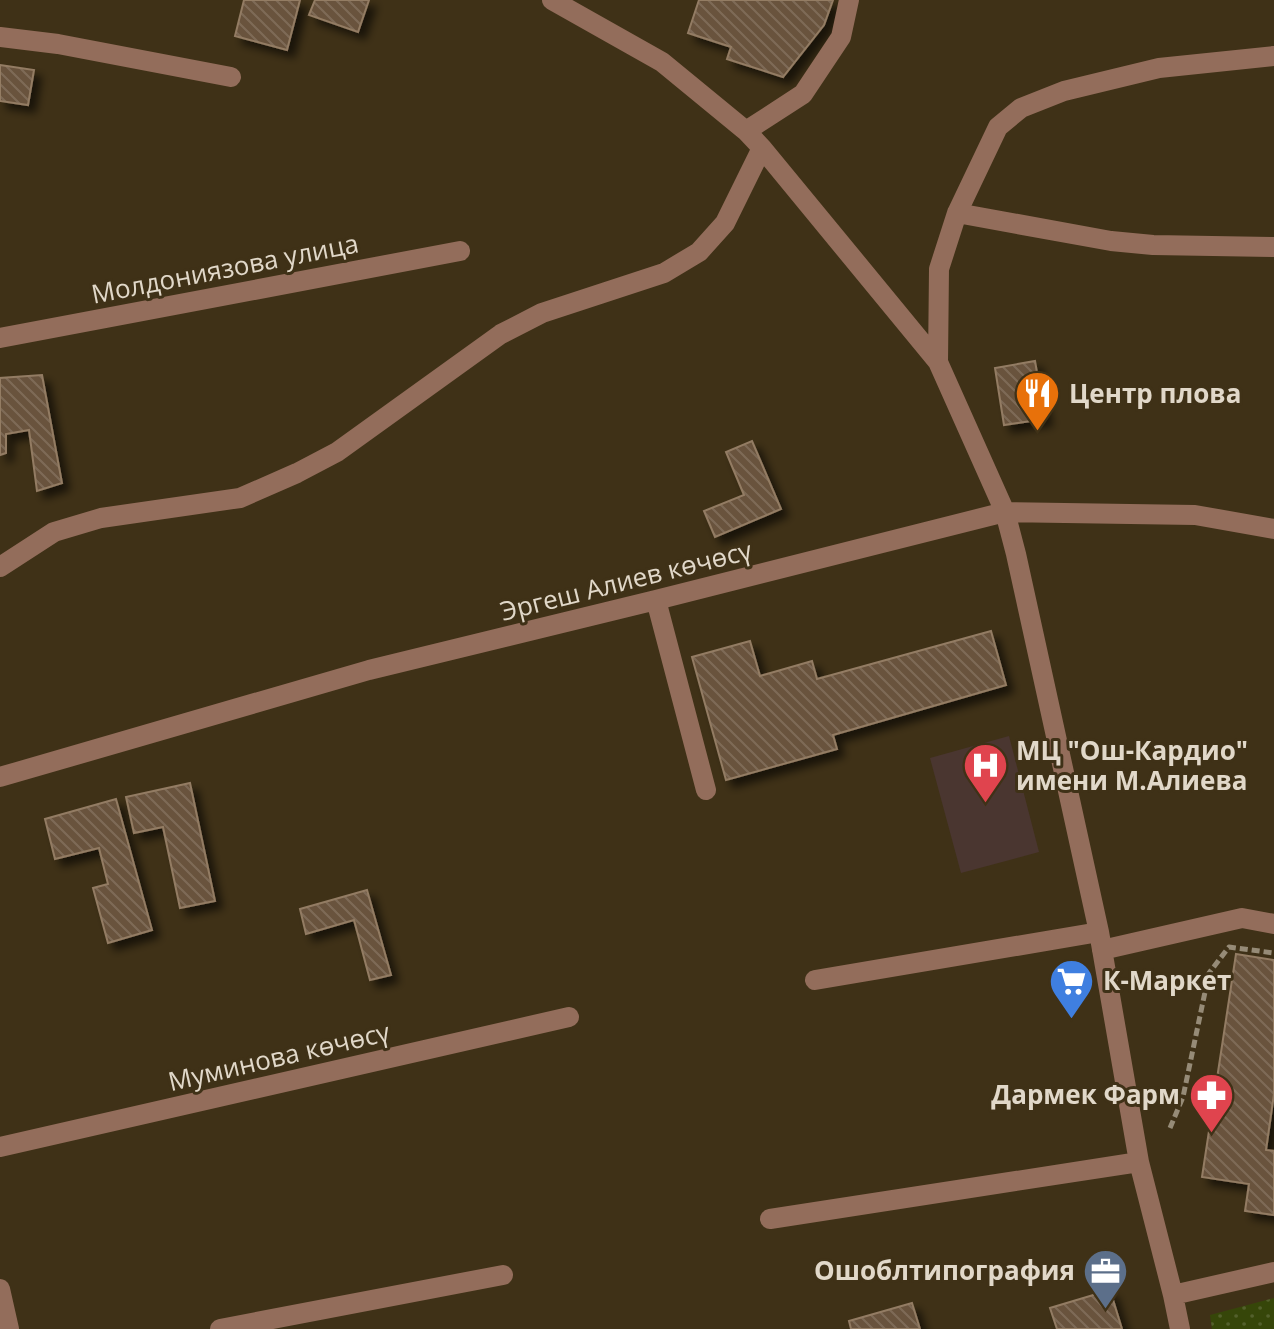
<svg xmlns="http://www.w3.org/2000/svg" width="1274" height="1329" font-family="'Open Sans',sans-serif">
<defs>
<pattern id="green-dots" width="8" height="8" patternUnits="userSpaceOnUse" patternTransform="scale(2)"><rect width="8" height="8" fill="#364609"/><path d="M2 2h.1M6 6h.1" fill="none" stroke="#53602c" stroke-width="1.8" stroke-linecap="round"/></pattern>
<pattern id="building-back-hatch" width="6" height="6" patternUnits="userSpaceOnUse" patternTransform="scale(2)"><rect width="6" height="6" fill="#69533c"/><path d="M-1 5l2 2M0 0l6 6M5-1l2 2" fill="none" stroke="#7e6b57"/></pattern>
<filter id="shadow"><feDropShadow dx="7" dy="7" stdDeviation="4" flood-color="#0009"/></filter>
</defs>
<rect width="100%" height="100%" fill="#3f3117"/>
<path fill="#4a3630" d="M1009,736L1039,852L961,873L930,758Z"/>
<path fill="url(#green-dots)" d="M1274,1298V1329H1212L1210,1315Z"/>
<path fill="url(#building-back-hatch)" stroke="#937c64" stroke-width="2" filter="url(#shadow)" d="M244,0H300L287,50L235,36Z
M315,0H369L358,32L309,15Z
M699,0H833L824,25L783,77L727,59L731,47L688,33Z
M0,65L34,70L28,105L0,101Z
M1035,361L1045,419L1004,425L995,368Z
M42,375L62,483L37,491L29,430L6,434V453L0,455V378Z
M752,441L781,509L715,537L704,511L744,495L726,452Z
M991,631L1006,685L833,735L837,749L726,780L692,657L750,641L760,676L812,661L817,679Z
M190,783L215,901L180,908L163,827L134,833L126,797Z
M116,799L152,930L108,943L93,888L108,884L99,848L55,859L45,819Z
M367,890L391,975L370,980L354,920L306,934L300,909Z
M1236,954L1274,960V1094L1266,1150L1274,1151V1215L1245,1211L1249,1184L1202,1177Z
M1110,1290L1122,1329H1057L1050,1308Z
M912,1303L920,1329H851L849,1321Z"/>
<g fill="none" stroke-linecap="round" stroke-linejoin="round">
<path stroke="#968b77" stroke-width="5" stroke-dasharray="8 4" stroke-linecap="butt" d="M1170,1128L1183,1097L1209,973L1229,947L1274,953"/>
<path stroke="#936d5b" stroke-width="20" d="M552,0L662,62L746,131L762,148L938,362L1005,512L1016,554L1099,932L1139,1162L1173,1295L1180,1329
M0,37L58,44L231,77
M746,131L803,94L841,37L849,0
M957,213L1111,241L1153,245L1274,247
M0,338L460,251
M938,362L939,269L957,213L998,127L1021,108L1064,91L1159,68L1274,56
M0,567L54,532L101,518L240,498L297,473L337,452L501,334L542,313L664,273L699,252L725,223L762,148
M656,600L706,790
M0,777L369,670L656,600L1005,512L1195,515L1274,529
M1102,950L1242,918L1274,924
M815,980L1099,932
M0,1147L569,1017
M770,1219L1139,1162
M0,1289L9,1329
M1173,1295L1274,1272
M220,1329L503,1275"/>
</g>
<defs>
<symbol id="restaurant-pin" viewBox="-11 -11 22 30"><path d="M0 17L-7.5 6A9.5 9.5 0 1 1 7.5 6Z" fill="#e8710a" stroke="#3f3117"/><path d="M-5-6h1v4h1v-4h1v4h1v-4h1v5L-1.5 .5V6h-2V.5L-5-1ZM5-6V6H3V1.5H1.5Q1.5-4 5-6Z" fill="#fff"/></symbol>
<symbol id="hospital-pin" viewBox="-11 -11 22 30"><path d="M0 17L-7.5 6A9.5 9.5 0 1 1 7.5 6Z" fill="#e0444e" stroke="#3f3117"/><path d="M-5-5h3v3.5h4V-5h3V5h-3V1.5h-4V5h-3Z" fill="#fff"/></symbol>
<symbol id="supermarket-pin" viewBox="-11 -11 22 30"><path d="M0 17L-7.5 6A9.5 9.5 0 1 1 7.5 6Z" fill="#3f7fe0" stroke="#3f3117"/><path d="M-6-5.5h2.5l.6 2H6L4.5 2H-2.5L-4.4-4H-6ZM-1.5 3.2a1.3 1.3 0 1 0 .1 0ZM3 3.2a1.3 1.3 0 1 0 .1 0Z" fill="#fff"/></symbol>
<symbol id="pharmacy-pin" viewBox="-11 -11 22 30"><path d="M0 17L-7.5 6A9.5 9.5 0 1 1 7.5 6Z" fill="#e0444e" stroke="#3f3117"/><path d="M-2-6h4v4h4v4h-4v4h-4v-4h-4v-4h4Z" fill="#fff"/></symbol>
<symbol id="office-pin" viewBox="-11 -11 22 30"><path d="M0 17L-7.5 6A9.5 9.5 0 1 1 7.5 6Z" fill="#5c6f8a" stroke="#3f3117"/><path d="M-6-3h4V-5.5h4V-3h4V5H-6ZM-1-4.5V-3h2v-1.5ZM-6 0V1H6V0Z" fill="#fff"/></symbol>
</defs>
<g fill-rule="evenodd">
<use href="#restaurant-pin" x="1012" y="368" width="51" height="69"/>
<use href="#hospital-pin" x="960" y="740" width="51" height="69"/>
<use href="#supermarket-pin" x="1046" y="956" width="51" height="69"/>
<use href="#pharmacy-pin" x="1186" y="1070" width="51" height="69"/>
<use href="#office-pin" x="1080" y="1246" width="51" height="69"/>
</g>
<g text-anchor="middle" stroke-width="6" stroke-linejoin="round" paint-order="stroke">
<g font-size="26" fill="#e1d8c9" stroke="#3f3117">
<text transform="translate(225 269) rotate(-11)" y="9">Молдониязова улица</text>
<text transform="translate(626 581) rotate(-14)" y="9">Эргеш Алиев көчөсү</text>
<text transform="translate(279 1057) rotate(-13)" y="9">Муминова көчөсү</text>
</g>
<g font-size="26" font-weight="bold" fill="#e1d8c9" stroke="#3f3117" text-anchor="start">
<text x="1069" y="403">Центр плова</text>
<text x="1016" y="760">МЦ "Ош-Кардио"<tspan x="1016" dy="30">имени М.Алиева</tspan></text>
<text x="1103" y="990">К-Маркет</text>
<text x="1180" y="1104" text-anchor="end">Дармек Фарм</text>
<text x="1075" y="1280" text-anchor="end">Ошоблтипография</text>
</g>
</g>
</svg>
